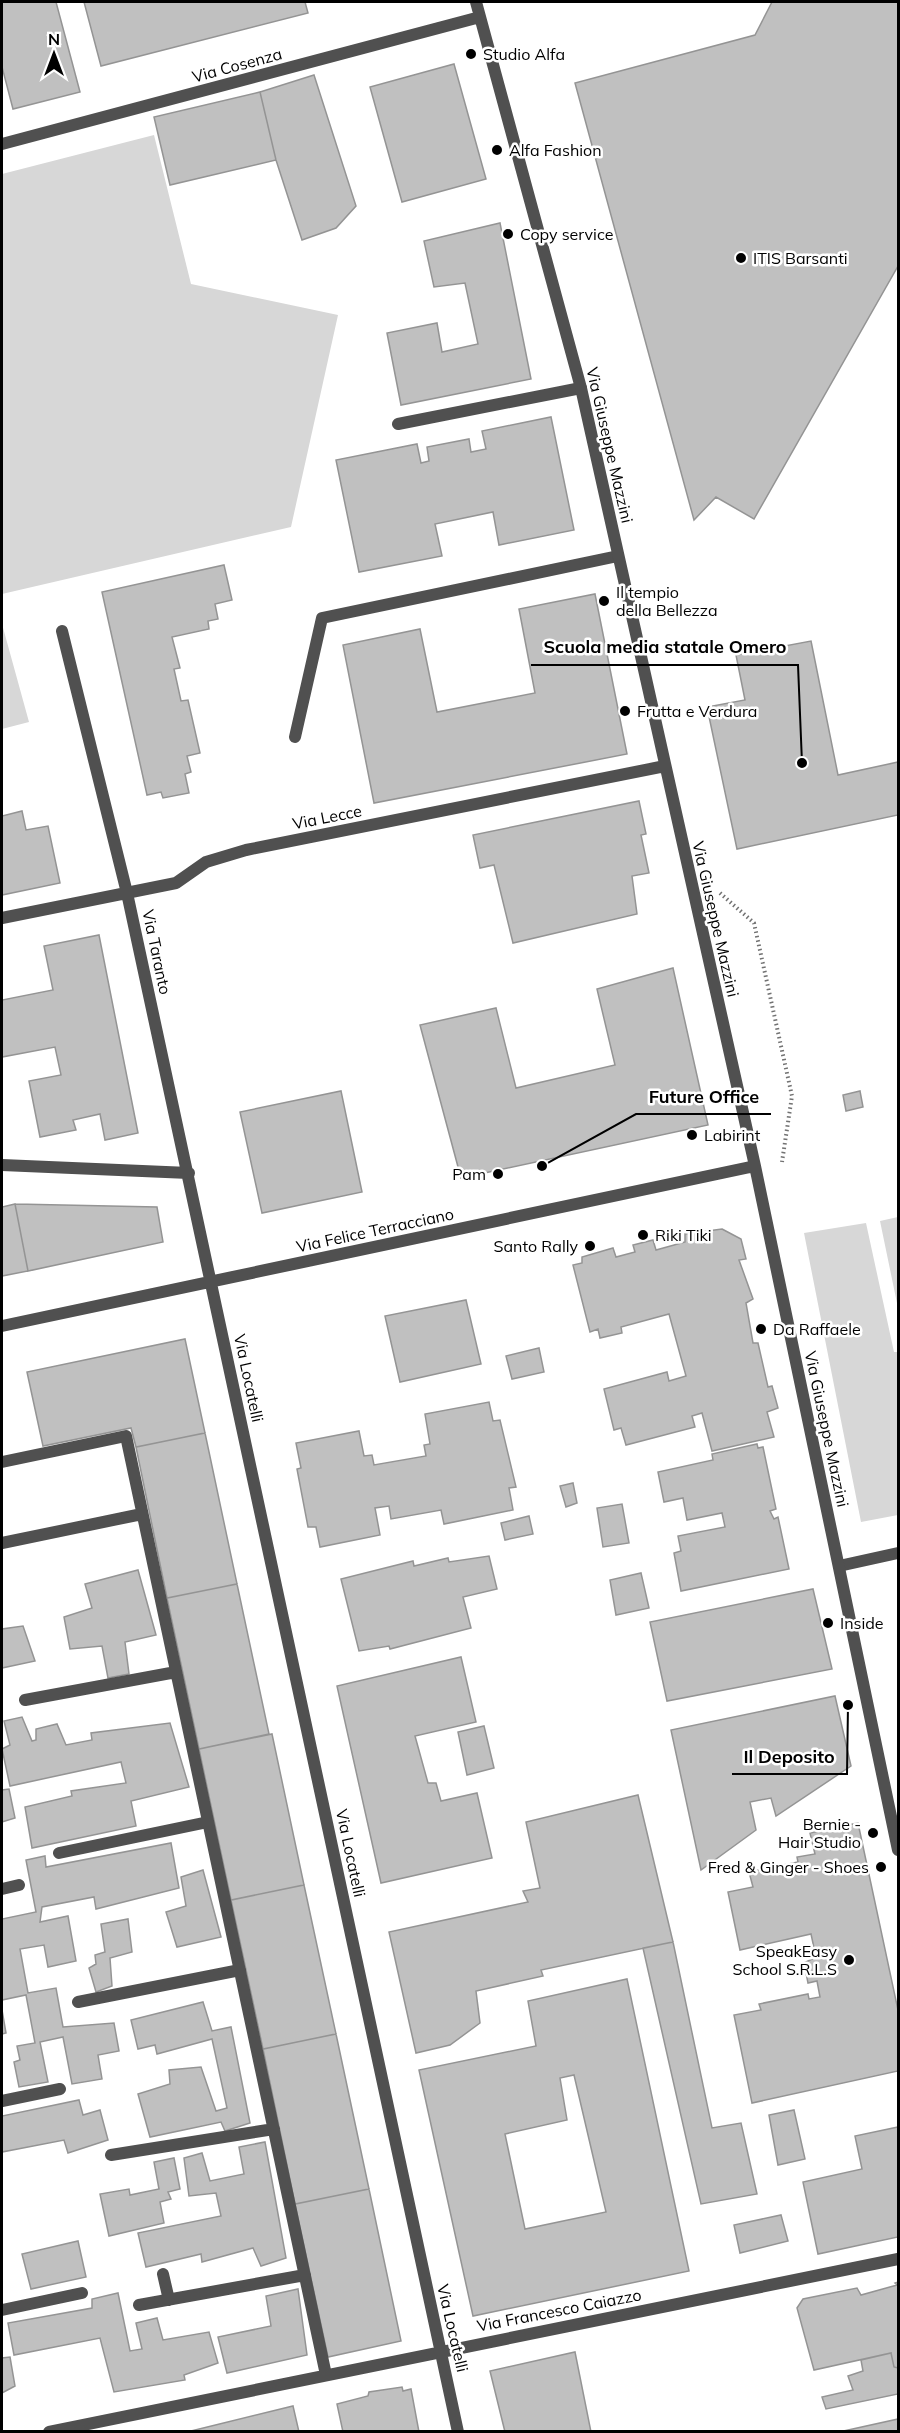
<svg xmlns="http://www.w3.org/2000/svg" width="900" height="2433" font-family="Mulish,sans-serif">
<rect width="100%" height="100%" fill="#fff"/>
<path fill="#d7d7d7" d="M154,135L191,284L338,315L291,527L2,594V174Z
M2,624L29,722L2,729Z
M898,1217V1308L880,1221Z
M866,1223L894,1352H898V1515L861,1522L804,1233Z"/>
<path fill="#c0c0c0" stroke="#949494" stroke-width="1.5" fill-rule="evenodd" d="M2,2H56L80,92L13,109L2,67Z
M84,2H305L308,13L101,66Z
M772,2H898V266L754,519L716,497L694,520L575,83L755,35Z
M454,64L486,179L402,202L370,87Z
M314,75L356,206L336,228L302,240L276,160L260,92Z
M260,92L276,160L170,185L154,117Z
M500,223L531,379L401,405L387,333L437,323L442,352L478,344L465,283L434,287L424,241Z
M551,417L574,530L499,545L493,512L435,524L442,556L359,572L336,460L417,444L421,463L429,461L427,447L469,439L471,452L486,449L482,431Z
M224,565L232,600L215,604L218,619L208,621L209,629L172,637L180,668L174,669L181,701L188,700L200,753L187,756L191,772L185,774L189,793L163,798L161,792L147,795L102,592Z
M595,594L627,754L374,803L343,645L420,629L437,712L535,693L519,609Z
M811,641L838,775L898,762V815L737,849L707,707L745,700L736,655Z
M639,801L646,834L641,835L649,873L632,876L637,914L513,943L494,865L480,868L473,835Z
M22,811L26,830L48,826L60,883L2,895V816Z
M99,935L138,1133L105,1140L100,1114L73,1120L76,1130L40,1137L29,1081L61,1075L55,1047L2,1057V1000L53,990L44,946Z
M673,968L708,1125L461,1178L420,1025L496,1008L516,1088L615,1065L597,989Z
M341,1091L362,1192L262,1213L240,1112Z
M860,1091L863,1107L846,1111L843,1095Z
M15,1204L157,1207L163,1242L28,1271Z
M15,1204L28,1271L2,1276V1207Z
M722,1229L741,1239L746,1259L739,1260L753,1299L746,1303L753,1343H758L768,1387L772,1386L778,1408L767,1412L774,1437L712,1451L702,1413L692,1416L695,1427L626,1445L621,1428L614,1430L604,1389L667,1372L669,1381L686,1376L669,1314L621,1327L622,1333L600,1338L598,1329L590,1332L573,1265L582,1263V1257L613,1248L616,1257L635,1252L633,1245L653,1240L656,1250L685,1242V1234Z
M466,1300L481,1364L400,1382L385,1316Z
M185,1339L205,1433L136,1447L131,1428L43,1446L27,1372Z
M539,1348L544,1372L512,1379L506,1356Z
M489,1402L493,1421L500,1420L516,1487L509,1488L513,1510L444,1524L441,1510L391,1519L389,1506L375,1508L380,1535L320,1547L316,1527H308L297,1469L301,1468L296,1443L359,1431L364,1456L372,1455L374,1465L426,1456L424,1445L430,1444L425,1414Z
M205,1433L237,1584L167,1598L136,1447Z
M757,1444L758,1448L763,1447L776,1509L770,1511L774,1519L778,1517L789,1569L681,1591L674,1553L681,1551L678,1536L725,1527L722,1513L687,1520L683,1498L664,1502L658,1472L713,1460L712,1454Z
M573,1483L577,1503L566,1507L560,1486Z
M622,1504L629,1543L603,1547L597,1508Z
M529,1516L533,1534L505,1540L501,1523Z
M489,1556L497,1589L463,1597L471,1628L390,1649L389,1646L359,1651L341,1579L413,1561L414,1566L448,1558L449,1562Z
M138,1570L156,1635L125,1642L129,1674L108,1678L102,1646L70,1649L64,1617L92,1608L85,1584Z
M641,1573L649,1608L616,1615L610,1580Z
M237,1584L269,1734L199,1749L167,1598Z
M813,1589L832,1669L667,1701L650,1622Z
M23,1626L35,1661L2,1668V1629Z
M461,1657L476,1722L415,1736L428,1783H436L441,1801L477,1793L492,1858L381,1883L337,1686Z
M835,1696L851,1766L776,1816L771,1798L750,1802L756,1830L701,1870L671,1730Z
M22,1717L32,1741L36,1740V1729L57,1724L66,1745L92,1740L91,1733L170,1723L189,1787L131,1801L136,1826L32,1848L25,1807L72,1796L71,1791L126,1783L121,1762L10,1786L2,1749L10,1745L4,1721Z
M484,1726L494,1768L467,1775L458,1732Z
M272,1734L304,1885L231,1900L199,1749Z
M9,1789L15,1818L2,1822V1790Z
M638,1795L673,1942L541,1970L543,1976L476,1991L480,2023L450,2045L416,2053L389,1932L528,1902L523,1891L540,1888L526,1822Z
M858,1823L898,2010V2071L752,2103L734,2015L761,2010L759,2004L808,1994L809,1999L820,1997L817,1981L808,1983L804,1963L816,1957L811,1934L740,1950L728,1892L753,1887L749,1872L798,1862L797,1857L815,1854L810,1833Z
M171,1843L179,1888L96,1909L94,1897L42,1907L40,1922L68,1916L76,1961L48,1967L44,1945L20,1949L28,1993L56,1988L63,2027L114,2023L119,2051L98,2055L102,2079L72,2084L63,2037L40,2042L48,2082L19,2087L14,2062L20,2060L17,2046L35,2043L26,1995L2,2000V1919L36,1912L26,1860L45,1856L46,1867Z
M203,1870L221,1937L177,1947L166,1912L186,1906L181,1877Z
M304,1885L336,2034L263,2049L231,1900Z
M128,1919L132,1952L110,1958L112,1986L96,1992L89,1968L96,1964L95,1955L105,1952L101,1924Z
M673,1942L712,2128L741,2123L757,2194L701,2204L643,1948Z
M627,1979L689,2271L473,2316L419,2070L536,2046L528,2001ZM574,2075L606,2212L525,2229L505,2134L567,2120L560,2078Z
M203,2002L212,2031L231,2027L250,2123L225,2131L221,2122L150,2137L138,2094L170,2084L169,2070L201,2067L216,2111L227,2108L212,2039L157,2054L155,2045L138,2049L131,2020Z
M2,2010L6,2033L2,2034Z
M336,2034L369,2189L295,2204L263,2049Z
M79,2100L83,2115L100,2110L108,2140L68,2153L64,2140L2,2152V2116Z
M794,2110L805,2159L778,2165L769,2115Z
M898,2127V2237L818,2254L803,2182L862,2169L855,2136Z
M265,2142L286,2258L261,2266L253,2248L202,2262L201,2254L146,2267L138,2233L221,2216L216,2193L189,2196L184,2158L202,2153L210,2181L244,2174L239,2147Z
M174,2158L180,2189L168,2192L171,2199L160,2202L164,2223L109,2236L100,2194L129,2189L130,2195L159,2189L154,2162Z
M369,2189L401,2341L328,2357L295,2204Z
M781,2215L788,2241L740,2253L734,2225Z
M78,2241L86,2277L31,2289L22,2254Z
M898,2282V2368L894,2367L891,2353L814,2370L797,2308L803,2299L857,2288L861,2295L897,2285L895,2283Z
M298,2289L307,2355L227,2373L218,2337L271,2326L266,2296Z
M118,2293L130,2351L142,2349L136,2323L157,2318L163,2340L209,2332L218,2363L184,2375L185,2380L114,2392L100,2338L14,2355L8,2323L92,2308V2299Z
M575,2352L591,2432H505L490,2371Z
M891,2353L894,2367L898,2368V2394L826,2409L822,2397L853,2390L848,2376L863,2371L861,2360Z
M10,2357L15,2386L2,2393V2358Z
M402,2387L403,2391L411,2389L419,2432H343L337,2404L368,2396L369,2392Z
M293,2406L299,2432H187Z
M898,2419V2432H839Z"/>
<g fill="none" stroke-linecap="round" stroke-linejoin="round">
<path stroke="#727272" stroke-width="4" stroke-dasharray="1.5 3" stroke-linecap="butt" d="M720,893L754,923L792,1096L782,1162"/>
<path stroke="#505050" stroke-width="12" d="M398,424L581,388
M295,737L322,618L618,556
M839,1566L898,1553"/>
<path stroke="#505050" stroke-width="12" d="M476,2L581,388L755,1166L898,1850
M2,144L480,17
M62,631L127,893L458,2432
M2,918L176,883L206,862L246,850L665,766
M2,1165L189,1173
M2,1326L755,1166
M2,1462L126,1436L326,2375
M2,1543L142,1514
M25,1700L176,1672
M59,1853L208,1822
M2,1889L19,1885
M78,2002L240,1970
M2,2101L60,2089
M111,2155L274,2129
M163,2274L169,2300
M139,2305L305,2275
M2,2310L82,2293
M49,2432L898,2259"/>
</g>
<g fill="#000" stroke="#fff" stroke-width="2">
<circle cx="471" cy="54" r="6"/>
<circle cx="497" cy="150" r="6"/>
<circle cx="508" cy="234" r="6"/>
<circle cx="741" cy="258" r="6"/>
<circle cx="604" cy="601" r="6"/>
<circle cx="625" cy="711" r="6"/>
<circle cx="692" cy="1135" r="6"/>
<circle cx="498" cy="1174" r="6"/>
<circle cx="643" cy="1235" r="6"/>
<circle cx="590" cy="1246" r="6"/>
<circle cx="761" cy="1329" r="6"/>
<circle cx="828" cy="1623" r="6"/>
<circle cx="873" cy="1833" r="6"/>
<circle cx="881" cy="1867" r="6"/>
<circle cx="849" cy="1960" r="6"/>
</g>
<g text-anchor="middle" stroke-width="5" stroke-linejoin="round" paint-order="stroke">
<g font-size="16" fill="#000" stroke="#fff" text-anchor="start">
<text x="483" y="60">Studio Alfa</text>
<text x="509" y="156">Alfa Fashion</text>
<text x="520" y="240">Copy service</text>
<text x="753" y="264">ITIS Barsanti</text>
<text x="616" y="598">Il tempio<tspan x="616" dy="18">della Bellezza</tspan></text>
<text x="637" y="717">Frutta e Verdura</text>
<text x="704" y="1141">Labirint</text>
<text x="486" y="1180" text-anchor="end">Pam</text>
<text x="655" y="1241">Riki Tiki</text>
<text x="578" y="1252" text-anchor="end">Santo Rally</text>
<text x="773" y="1335">Da Raffaele</text>
<text x="840" y="1629">Inside</text>
<text x="861" y="1830" text-anchor="end">Bernie -<tspan x="861" dy="18">Hair Studio</tspan></text>
<text x="869" y="1873" text-anchor="end">Fred &amp; Ginger - Shoes</text>
<text x="837" y="1957" text-anchor="end">SpeakEasy<tspan x="837" dy="18">School S.R.L.S</tspan></text>
</g>
<g font-size="16" fill="#000" stroke="#fff">
<text transform="translate(237 65) rotate(-15)" y="6">Via Cosenza</text>
<text transform="translate(610 445) rotate(77)" y="6">Via Giuseppe Mazzini</text>
<text transform="translate(327 817) rotate(-11)" y="6">Via Lecce</text>
<text transform="translate(716 919) rotate(77)" y="6">Via Giuseppe Mazzini</text>
<text transform="translate(157 952) rotate(78)" y="6">Via Taranto</text>
<text transform="translate(375 1230) rotate(-12)" y="6">Via Felice Terracciano</text>
<text transform="translate(249 1378) rotate(78)" y="6">Via Locatelli</text>
<text transform="translate(827 1429) rotate(78)" y="6">Via Giuseppe Mazzini</text>
<text transform="translate(351 1853) rotate(78)" y="6">Via Locatelli</text>
<text transform="translate(559 2310) rotate(-11)" y="6">Via Francesco Caiazzo</text>
<text transform="translate(453 2328) rotate(77)" y="6">Via Locatelli</text>
</g>
</g>
<path fill="none" stroke="#000" stroke-width="2" d="M802 763L798 665H531M542 1166L636 1114H771M848 1705L847 1774H732"/>
<g fill="#000" stroke="#fff" stroke-width="2">
<circle cx="802" cy="763" r="6"/>
<circle cx="542" cy="1166" r="6"/>
<circle cx="848" cy="1705" r="6"/>
</g>
<g font-size="18" text-anchor="middle" font-weight="bold" fill="#000" stroke="#fff" stroke-width="5" stroke-linejoin="round" paint-order="stroke">
<text x="665" y="653">Scuola media statale Omero</text>
<text x="704" y="1103">Future Office</text>
<text x="789" y="1763">Il Deposito</text>
</g>
<rect width="900" height="2433" fill="none" stroke="#000000" stroke-width="6"/>
<g transform="translate(54 54)" stroke="#ffffff" stroke-width="4.5" paint-order="stroke">
<path d="M0-4.5L10 22L0 15L-10 22Z" fill="#000000"/>
<text y="-9" font-size="16" font-weight="bold" text-anchor="middle" fill="#000000">N</text>
</g>
</svg>
